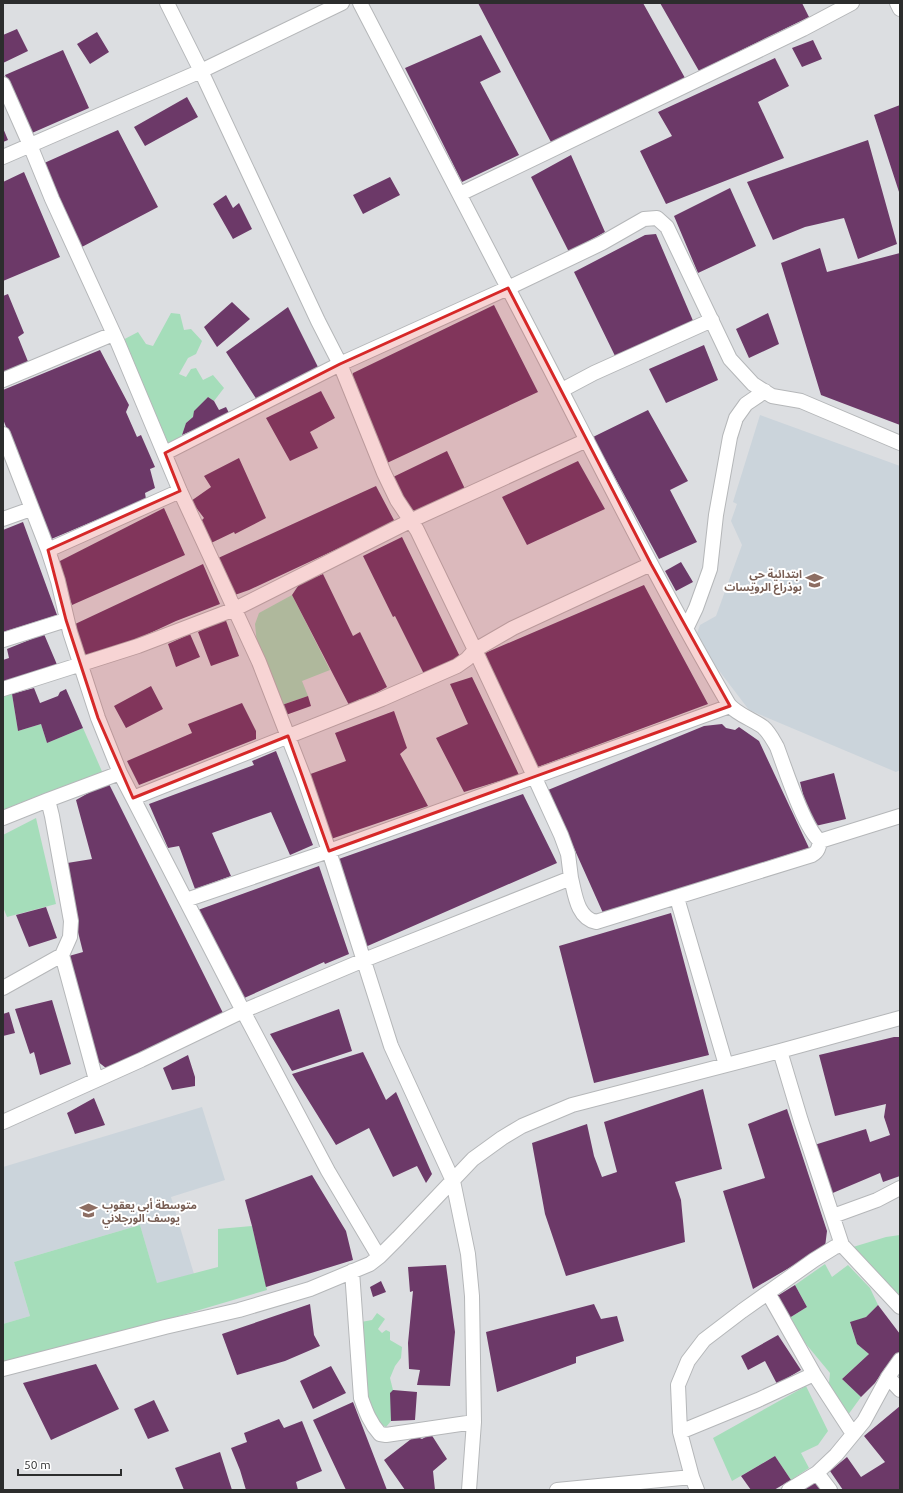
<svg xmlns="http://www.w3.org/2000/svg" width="903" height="1493" font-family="Ubuntu,'Noto Sans Arabic',sans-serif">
<rect width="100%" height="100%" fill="#dcdee1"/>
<path fill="#cbd4db" d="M760,415L900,466V770L896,772L749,710L695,639L700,625L716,616L742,545L731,521L737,504L733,502Z
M202,1107L225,1180L171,1197L194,1274L157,1284L140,1225L14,1262L30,1316L3,1324V1167Z"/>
<path fill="#a5ddba" d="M171,313L180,314L184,330L191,329L202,341L196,354L188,358L179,374L186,377L191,369L196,368L203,380L213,375L224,388L214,401L208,397L195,411L193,417L186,423L182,435L176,441L165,445L119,342L138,332L146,344L153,346Z
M292,595L330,670L302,681L308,696L279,706L257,644L255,624L259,613Z
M12,694L18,731L41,724L47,743L83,728L104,776L3,815V696Z
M36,818L56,904L7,917L3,907V835Z
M140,1225L157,1283L218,1267V1229L252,1226L267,1290L179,1316L3,1364V1324L30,1316L14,1262Z
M900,1235V1310L853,1247L886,1237Z
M825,1264L832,1277L848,1265L870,1288L878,1305L866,1317L850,1323L857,1344L869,1354L842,1379L861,1397L840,1426L819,1393L829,1383L830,1373L786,1320L807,1307L795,1285Z
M377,1313L385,1319L378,1329L382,1333L386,1330L390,1332V1340L402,1347L401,1358L395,1366L390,1378L393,1390L391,1421L386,1427L367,1417L361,1322L372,1320Z
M806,1386L828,1431L818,1445L801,1453L809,1468L791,1480L775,1456L732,1481L713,1438Z"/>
<path fill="#6c3968" d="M478,3H643L685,78L552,144Z
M660,3H802L809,17L699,71Z
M17,29L28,51L3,63V35Z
M97,32L109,52L90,64L77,44Z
M481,35L501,72L480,82L519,155L462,182L405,68Z
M813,40L822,59L802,67L792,48Z
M63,50L89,108L32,133L5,75Z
M775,58L789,86L758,102L784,158L666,204L640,151L672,136L658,112Z
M187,97L198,117L145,146L134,127Z
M900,105V195L874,115Z
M3,128L8,140L3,142Z
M118,130L158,207L78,249L42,164Z
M868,140L897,244L858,259L844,218L805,227L773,240L747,182Z
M571,155L605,232L569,252L531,177Z
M24,172L60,257L3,281V182Z
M390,177L400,195L363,214L353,195Z
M730,188L756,246L698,273L674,216Z
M226,195L233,208L239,203L252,229L233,239L213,204Z
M656,234L694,323L617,360L574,272L645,235Z
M820,248L827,272L900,253V425L821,395L781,263Z
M8,294L24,333L18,337L29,364L3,376V296Z
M232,302L250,319L217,347L204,327Z
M494,305L538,392L387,463L349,382L353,373Z
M288,307L320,371L257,400L226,352Z
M768,313L779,344L749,358L736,329Z
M704,345L718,380L666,403L649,369Z
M100,350L129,405L126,412L137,437L141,435L155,467L150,469L155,488L145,493L146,499L49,540L3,419V390Z
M321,391L335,418L310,432L318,448L290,461L266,418Z
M208,397L214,401L219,410L226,407L230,415L182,435L186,423L193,417L194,411Z
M648,410L688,481L670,490L697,542L659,559L593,437Z
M447,451L465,489L408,514L391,478Z
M239,458L266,518L235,534L234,532L209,544L199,523L204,518L191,501L211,487L204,476Z
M578,461L605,509L527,545L502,497Z
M376,486L395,522L249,590L232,596L216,559Z
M164,508L185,555L72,605L56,563Z
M23,522L57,615L3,632V530Z
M402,537L462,661L425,676L395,616L393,617L363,556Z
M681,562L693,582L676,591L665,571Z
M203,564L220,604L176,621L88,662L73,625Z
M323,574L353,636L360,632L387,687L361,701L360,699L349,705L292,595L300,583Z
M644,585L708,704L535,768L500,692L485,653Z
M225,618L239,656L211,666L198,632Z
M44,634L58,667L3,685V660L9,658L7,649Z
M190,634L200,657L176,667L168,644Z
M472,677L519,775L464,792L436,738L468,724L450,684Z
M151,686L163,709L126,728L114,706Z
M34,688L40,703L58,696L60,692L66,689L83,728L47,743L41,724L18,731L12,694Z
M308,696L311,706L283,716L279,706Z
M242,703L256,731V739L139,785L127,761L192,733L188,724Z
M394,711L407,748L400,754L428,806L328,840L305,776L346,761L335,733Z
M722,724L726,728L735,730L739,727L759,741L809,848L603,913L548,790L704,726Z
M276,751L313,845L290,855L271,812L212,833L231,876L195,889L179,846L168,848L149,804L254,765L252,761Z
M834,773L846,819L811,827L800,782Z
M108,782L224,1015L106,1068L97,1061L69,956L83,952L61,864L92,859L76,800Z
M523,794L557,863L363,948L336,860Z
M319,866L349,954L325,964L324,962L242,999L198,910Z
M46,907L57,938L29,947L16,915Z
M671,913L709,1055L594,1083L559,946Z
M52,1000L71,1064L40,1075L34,1052L30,1054L15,1009Z
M339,1009L352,1051L292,1071L270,1034Z
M9,1012L15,1033L3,1036V1014Z
M894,1037H900V1176L883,1182L880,1173L828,1195L811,1146L866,1129L870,1142L890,1135L884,1117L886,1104L835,1116L819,1055Z
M363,1052L386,1100L396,1092L432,1174L426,1183L417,1166L393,1177L369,1128L336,1145L292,1074Z
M188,1055L195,1077V1086L172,1090L163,1068Z
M703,1089L722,1169L675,1182L681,1200L685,1242L566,1276L545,1214L532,1143L587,1124L594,1156L602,1177L617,1172L604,1122Z
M94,1098L105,1125L75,1134L67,1113Z
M787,1109L827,1231L825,1247L753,1289L723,1191L765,1178L748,1124Z
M312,1175L346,1231L353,1260L266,1287L252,1226L245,1200Z
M446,1265L455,1332L450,1386L417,1385L420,1370L409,1369L408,1343L413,1291L410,1292L408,1267Z
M381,1281L386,1292L373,1297L370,1287Z
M795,1285L807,1307L786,1320L774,1298Z
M310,1304L314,1335L320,1346L285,1361L237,1375L222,1334Z
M594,1304L601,1319L617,1316L624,1341L576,1357V1363L497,1392L486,1332Z
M878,1305L900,1334V1352L885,1368L875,1383L861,1397L842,1379L869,1354L857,1344L850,1322L866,1317Z
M778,1335L801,1370L777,1384L765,1361L748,1370L741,1356Z
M96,1364L119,1409L51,1440L23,1383Z
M331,1366L346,1393L313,1409L300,1381Z
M393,1390L417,1392L415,1420L391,1421L390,1393Z
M154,1400L169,1431L148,1439L134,1409Z
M353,1402L387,1490H346L313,1420Z
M900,1406V1490H843L830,1471L847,1457L861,1477L885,1462L864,1436Z
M279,1419L284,1428L302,1421L322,1471L296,1482L298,1490H246L240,1470L231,1448L247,1442L244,1433Z
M431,1434L447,1459L433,1471L435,1490H405L384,1460L415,1436L422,1439Z
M220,1452L232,1490H184L175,1468Z
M775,1456L791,1480L774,1490H751L741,1476Z
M819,1480L826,1490H803Z"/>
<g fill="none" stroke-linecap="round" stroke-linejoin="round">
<defs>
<path id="minor" d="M167,3L201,71L318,321L340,364L384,473L397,500L417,530L475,650L534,776L561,835L568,854L571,878
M360,3L508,288L602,243L644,219L657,218L667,227L730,359L753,384L772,396L801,401L900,443
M897,3L900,9
M3,84L30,145L52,199L118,343L180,491L259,662L303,775L329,851L186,900
M3,157L201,71L342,3
M460,194L803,29L852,3
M3,380L113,334
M562,390L594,373L712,320
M3,434L48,550L58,581L70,632L98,718L120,773L243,1011L328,1171L379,1257
M165,453L340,364L508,288C581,426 649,568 728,703C734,713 754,720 763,727C769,732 773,740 777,747C785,768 804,828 820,841L900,816
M3,519L31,509
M48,550L180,491
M686,629L696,608L710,569L716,515L730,437L736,418L746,404L765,391
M3,640L66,620
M3,689L138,646L235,609L410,521L587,440
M133,798L382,699L457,666L467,659L475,650L513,628L651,564
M3,818L48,800
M677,898L726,1065
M3,988L62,955
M96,1080L62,955L70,937L71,921L52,816L48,800L120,773
M3,1122L141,1060L243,1011L364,960L571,878C575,894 577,918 596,922L812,855C818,852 819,847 820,841
M833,1216L877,1200L900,1188
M842,1245L900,1307
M352,1271L361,1398C366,1412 370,1423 380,1434L386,1435L474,1422
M768,1293L814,1374L853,1434
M3,1369L165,1327L239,1310L310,1289L370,1264L379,1257L398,1238L473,1159L502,1138L522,1126L572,1105L780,1051L900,1018
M888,1377L900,1390
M680,1432L758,1400L814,1374
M817,1473L830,1490
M469,1490L474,1422L472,1296L468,1254L453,1181L391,1046L329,851L730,706
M557,1490L692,1477
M697,1490L692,1477L680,1432L678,1385L688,1361L704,1340L742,1311L814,1260L835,1247L842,1245L801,1121L780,1051
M789,1490L817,1473L836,1455L864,1421L888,1377L900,1360"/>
</defs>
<use href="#minor" stroke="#b5b7b9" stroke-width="16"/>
<use href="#minor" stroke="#fff" stroke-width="14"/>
</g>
<path fill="#d62828" fill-opacity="0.2" stroke="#d62828" stroke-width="3" stroke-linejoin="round" d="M508,288L651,564L730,706L329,851L288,736L133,798L98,718L66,620L48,550L180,491L165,453L340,364Z"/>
<defs>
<symbol id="school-bare" viewBox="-9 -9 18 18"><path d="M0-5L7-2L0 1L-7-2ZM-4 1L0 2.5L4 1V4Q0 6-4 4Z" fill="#8d6e63" stroke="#fff" stroke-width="2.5" paint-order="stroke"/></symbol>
</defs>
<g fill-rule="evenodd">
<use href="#school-bare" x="802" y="568" width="25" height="25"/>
<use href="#school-bare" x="76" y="1198" width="25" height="25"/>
</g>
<g text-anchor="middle" stroke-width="4" stroke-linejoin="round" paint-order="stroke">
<g font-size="11" font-weight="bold" fill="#785e54" stroke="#fff" text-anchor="end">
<text x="802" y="578">ابتدائية حي<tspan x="802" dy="13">بوذراع الرويسات</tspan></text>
<text x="102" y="1209" text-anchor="start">متوسطة أبي يعقوب<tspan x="102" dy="13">يوسف الورجلاني</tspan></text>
</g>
</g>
<rect width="903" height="1493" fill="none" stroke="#2c2d2d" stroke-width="8"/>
<path d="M18 1469v6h103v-6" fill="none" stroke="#2c2d2d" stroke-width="2"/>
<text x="24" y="1469" font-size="12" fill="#2c2d2d" stroke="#ffffff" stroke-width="3" paint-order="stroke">50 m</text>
</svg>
